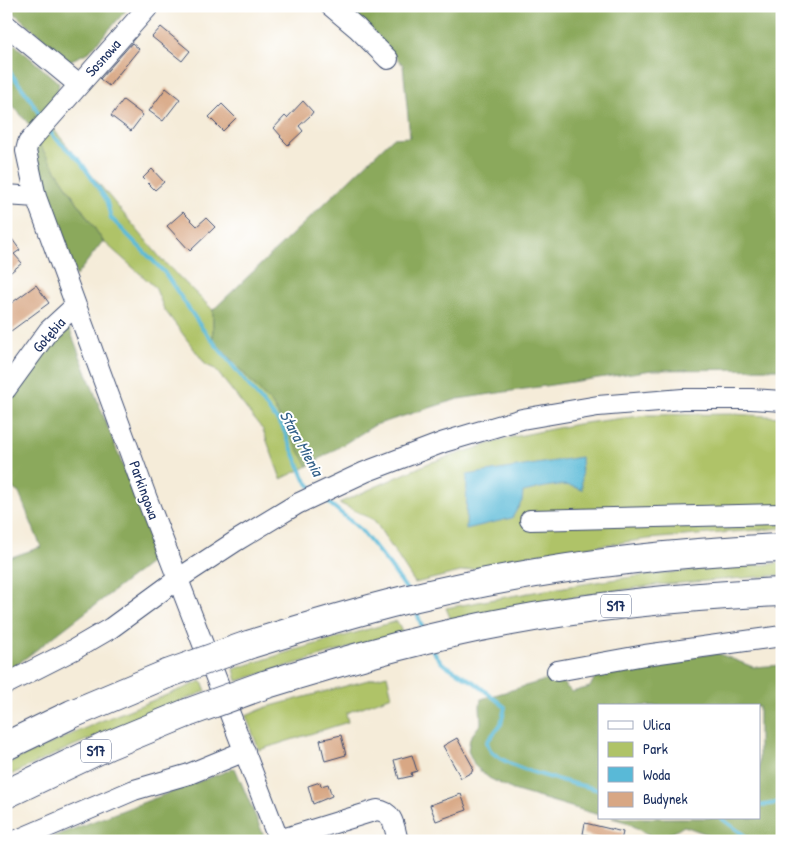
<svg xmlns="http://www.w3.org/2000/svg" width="788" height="847" font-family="'Patrick Hand',sans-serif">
<rect width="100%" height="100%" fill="#fff"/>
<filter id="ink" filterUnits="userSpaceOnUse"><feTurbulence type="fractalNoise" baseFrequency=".02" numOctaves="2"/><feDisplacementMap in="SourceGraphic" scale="10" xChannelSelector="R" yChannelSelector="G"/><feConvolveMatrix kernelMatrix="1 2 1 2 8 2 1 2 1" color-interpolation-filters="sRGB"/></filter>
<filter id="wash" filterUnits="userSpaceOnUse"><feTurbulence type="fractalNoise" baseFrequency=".0096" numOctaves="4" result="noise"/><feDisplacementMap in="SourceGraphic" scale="20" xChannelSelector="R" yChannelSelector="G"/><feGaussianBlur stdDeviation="1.12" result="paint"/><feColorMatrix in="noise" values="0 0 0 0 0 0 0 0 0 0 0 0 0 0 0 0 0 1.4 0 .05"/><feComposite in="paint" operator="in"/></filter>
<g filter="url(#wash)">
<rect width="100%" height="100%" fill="#f5ecd9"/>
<path fill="#afc367" stroke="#657962" d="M50,125L163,261L213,310V340L272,404L308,466L281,479L263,430L215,369L206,365L164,309L155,287L103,241L36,140Z
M733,414L782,417V528L648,539L530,555L415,583L374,520L339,503L429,463L508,438L577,424L647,415Z
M782,563V575L656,585L576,597L451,620L446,608C516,595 586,582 657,574C698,569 740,566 782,563Z
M397,621L402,632L237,681L234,669L295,650Z
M387,675L392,696L346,713L348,722L259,750L246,716L267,707Z
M202,681L206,691L73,746L6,777V764L101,721Z"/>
<path fill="#8ba95c" stroke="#536c5d" d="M6,6H130L89,52L69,61Z
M343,6H782V369L652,370L458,399L375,425L308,466L272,404L213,340V310L393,138L410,137L403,65L366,25Z
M6,37L59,83L56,100L31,127L6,97Z
M36,140L103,241L76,276L33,150Z
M68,325L144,520L154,560L6,673V559L41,547L19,493L6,484V405L53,336Z
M717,653L753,667L782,665V841H721L704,833L684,826L674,832L653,837L626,822L612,818H759V706H599V815L513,790L489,778L475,766L468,751L470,738L481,723L480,706L481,699L556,677L572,692L590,687L598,671Z
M235,768L266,841H41Z"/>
<path fill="#59b9d7" stroke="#3a749a" d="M581,457L582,490C564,480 542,488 523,492L522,501L512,518L466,529L467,475Z"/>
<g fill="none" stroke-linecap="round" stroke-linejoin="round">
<path stroke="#59b9d7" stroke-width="4" d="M6,67L29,97L42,119
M48,129L54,137L80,161L106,199L111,218L164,272L202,328L282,426L305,480L314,490
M323,498L360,529L390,566L407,590
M415,608L423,629
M430,647L442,663L475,683L505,707L501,724L487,742C488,745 489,750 492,752C510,770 573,783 599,790
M759,806L782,802
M721,818L752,841"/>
</g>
<g id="blocks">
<path fill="#d8a784" d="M161,27L190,51L182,61L152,37Z
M132,43L139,49L109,86L100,79Z
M166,88L180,99L163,121L149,111Z
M123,100L143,115L131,131L111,116Z
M303,101L313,112L310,116L299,126L303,131L288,145L280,137L281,136L274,128L285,116L287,118Z
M222,104L236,118L223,131L209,117Z
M152,169L164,182L155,190L143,178Z
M183,212L197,226L206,218L215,227L190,251L167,226Z
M12,239L20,250L14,254L22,263L6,276V244Z
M36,285L49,303L11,331L6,324V307Z
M341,735L346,755L325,761L320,740Z
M457,738L473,767L472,772L461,778L443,746Z
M412,755L417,771L411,773L412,776L399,779L394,760Z
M320,782L321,786L328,784L332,796L313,804L308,786Z
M461,794L467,810L436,821L430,805Z
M585,823L623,832L621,841H610L583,834Z"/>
</g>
</g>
<g filter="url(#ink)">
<use href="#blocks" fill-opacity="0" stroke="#3c4b70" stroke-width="1"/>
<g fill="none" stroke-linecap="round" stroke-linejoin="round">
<defs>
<path id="minor" d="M149,6L34,136L28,143L26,151L36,197L147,499L279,841
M331,6L357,28L388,59
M6,25L79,85
M6,195L36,197
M6,389L49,330L75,306
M530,520L782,514
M557,671L645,655L782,636
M6,684L75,649L111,628L178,579L236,541L297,504L365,472L444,442L522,419L598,406L683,399H751L782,401
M279,840L377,810C394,812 394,827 398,841
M15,841L134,790L189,774L245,751"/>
<path id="highway" d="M248,645C299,629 351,613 404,600C527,570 655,553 782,548
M264,685C344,660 424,637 506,622C597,605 690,596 782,592
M6,746L72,714L167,674
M6,794L107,746L187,713"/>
</defs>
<use href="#minor" stroke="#3c4b70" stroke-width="22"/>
<use href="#highway" stroke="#3c4b70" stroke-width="30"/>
<use href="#minor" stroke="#fff" stroke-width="20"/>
<use href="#highway" stroke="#fff" stroke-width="28"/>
<defs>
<path id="highway-bridge" d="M167,674L248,645
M187,713L264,685"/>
</defs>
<use href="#highway-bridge" stroke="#3c4b70" stroke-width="30" stroke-linecap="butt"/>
<use href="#highway-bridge" stroke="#fff" stroke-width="28"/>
</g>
</g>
<g text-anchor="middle" stroke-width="4" stroke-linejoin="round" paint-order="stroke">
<g fill="#fff" stroke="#5f6d8e" stroke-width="1">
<rect x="601" y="594.5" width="30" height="23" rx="4"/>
<rect x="81" y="739.5" width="30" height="23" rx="4"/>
</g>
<g font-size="14" font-weight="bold" fill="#1b2f5e">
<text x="616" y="611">S17</text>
<text x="96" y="756">S17</text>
</g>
<g font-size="15" fill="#1b2f5e" stroke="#fff">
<text transform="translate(103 58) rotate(-48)" y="5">Sosnowa</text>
<text transform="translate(49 335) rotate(-49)" y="5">Gołębia</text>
<text transform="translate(144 490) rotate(70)" y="5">Parkingowa</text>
</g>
<g font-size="16" font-style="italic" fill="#315f88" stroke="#fff">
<text transform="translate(302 443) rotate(61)" y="6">Stara Mienia</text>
</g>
</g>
<rect width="788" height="847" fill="none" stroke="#fff" stroke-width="25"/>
<rect x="598" y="704" width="162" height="115" fill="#ffffff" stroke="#a4acbf"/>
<rect x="608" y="721" width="25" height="8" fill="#ffffff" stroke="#a4acbf"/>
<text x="643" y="730" font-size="15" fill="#1b2f5e">Ulica</text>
<rect x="608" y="742" width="25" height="15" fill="#afc367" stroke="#a4acbf"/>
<text x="643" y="754" font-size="15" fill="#1b2f5e">Park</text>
<rect x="608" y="767" width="25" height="15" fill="#59b9d7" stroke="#a4acbf"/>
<text x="643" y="780" font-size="15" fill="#1b2f5e">Woda</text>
<rect x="608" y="792" width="25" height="15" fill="#d8a784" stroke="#a4acbf"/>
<text x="643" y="804" font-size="15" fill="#1b2f5e">Budynek</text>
</svg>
